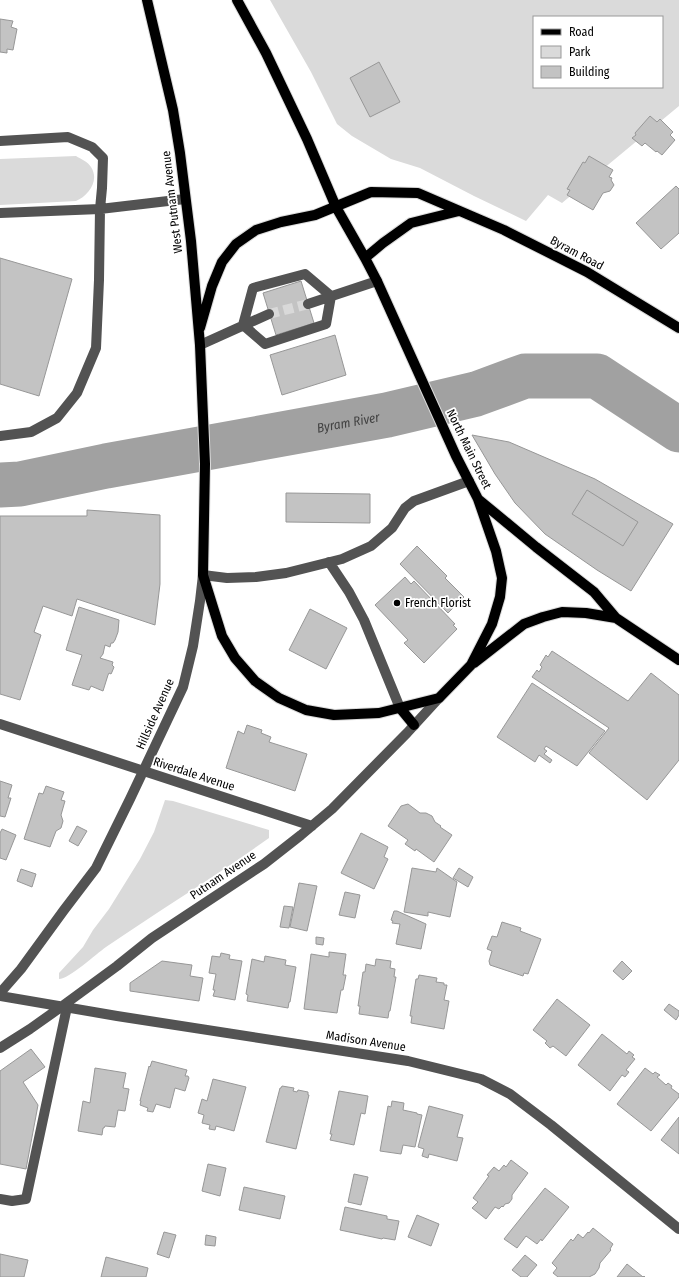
<svg xmlns="http://www.w3.org/2000/svg" width="679" height="1277" font-family="'Fira Sans Condensed',sans-serif">
<rect width="100%" height="100%" fill="#fff"/>
<path fill="#dadada" fill-rule="evenodd" d="M270,0H679V106L562,203L548,195L526,221L474,196L420,168L391,159L352,136L337,124L311,72ZM534,17H662V87H534Z
M76,156C81,159 88,162 91,167C100,181 88,196 76,201L0,205V159Z
M165,800L173,801L269,830V838C216,876 160,910 106,947C96,954 69,979 59,979V973L83,947L93,930L109,909L140,859L154,832Z"/>
<g fill="none" stroke-linecap="round" stroke-linejoin="round">
<path stroke="#a1a1a1" stroke-width="45" id="s1" d="M0,485L20,484L106,466L387,415L476,394L525,376H597L679,430"/>
</g>
<path fill="#c3c3c3" stroke="#979797" d="M0,19L13,21L11,27L17,29L13,50L7,49V53L0,52Z
M379,62L400,102L370,117L350,78Z
M650,116L657,122L660,119L673,132L670,135L675,140L662,155L657,151L656,152L645,143L642,146L632,138L636,135L635,133Z
M589,156L613,170L609,177L612,178L611,180L614,185L610,191L603,193L593,210L567,195L570,190L567,189L583,162L585,163Z
M676,186L679,189V233L661,249L636,223Z
M0,258L72,279L39,396L0,384Z
M301,281L314,323L276,335L263,293Z
M335,335L346,375L282,395L270,355Z
M472,435L509,442L595,479L673,524L631,591L597,570L545,534L515,503L495,474Z
M587,490L638,522L623,546L572,514Z
M286,493L370,494V523L286,522Z
M87,510L160,515V584L155,625L77,599L72,616L43,606L34,632L41,635L20,700L0,694V516H87Z
M417,546L447,576L445,578L464,597L448,613L400,564Z
M405,577L411,584L414,581L455,624L453,625L457,629L424,663L404,643L408,640L375,605Z
M79,607L119,620L118,632L115,640L113,643H111L110,647L105,645L103,654L100,658L113,662L112,665L114,667L112,672L111,674L109,673L108,675L103,691L91,686L89,690L72,685L82,655L66,650Z
M310,609L347,628L326,669L289,650Z
M552,651L628,701L651,673L679,695V760L647,800L589,753L609,728L532,677L537,670L539,672L542,667L540,665L546,655L548,657Z
M532,683L605,731L577,766L546,746L544,749L547,751L544,754L552,760L550,763L539,755L535,762L497,737Z
M247,725L262,730L261,733L271,737L269,742L307,754L295,791L226,768L238,731L244,734Z
M0,781L12,785L8,798H11L5,817L0,816Z
M46,786L64,792L61,800L65,801L61,815L63,821L61,828L56,831L50,847L24,839L39,793L43,794Z
M408,804L420,813H426L432,816L435,822L441,826L440,827L452,835L434,862L416,849L415,851L405,844L408,840L388,826L401,806Z
M77,826L87,831L78,846L69,841Z
M2,829L16,835L6,860L0,858V833Z
M361,833L388,847L384,857L388,859L374,889L341,873Z
M412,868L436,872L437,868L457,882L450,917L428,912V916L404,912Z
M459,868L473,877L468,887L453,878Z
M21,869L36,874L32,887L17,881Z
M299,883L317,886L307,931L290,927Z
M345,892L360,895L355,918L339,915Z
M284,906L293,907L289,928L280,927Z
M394,911H397L426,924L421,949L396,944L400,924L392,923L393,921L391,920Z
M502,922L521,928L520,931L541,939L528,974L524,973L523,976L490,965L489,961L492,951L487,949L492,936L497,937Z
M316,937L324,938L323,945L316,944Z
M329,952L346,954L343,975H346L343,990H341L337,1013L304,1009L311,954L329,957Z
M221,953L230,955L229,959L242,961L235,1000L213,996L215,990H213L216,974L209,973L212,956L220,957Z
M265,956L286,960L285,965L296,967L290,1002H289L288,1008L247,1001L248,995L246,994L252,959L264,962Z
M376,959L391,961L390,968L395,969L394,977H396L390,1011H389L388,1018L359,1014L360,1006H358L363,972H365L366,964L375,966Z
M162,961L192,965L190,976L203,978L199,1001L130,991V983Z
M622,961L632,971L623,980L613,971Z
M419,975L437,978L436,982L444,983V985H447L444,1000L449,1001L444,1029L411,1023L412,1016H410L416,979H418Z
M557,999L590,1025L566,1056L553,1046L550,1048L545,1043L547,1041L533,1030Z
M669,1004L679,1011V1015L676,1020L664,1010Z
M602,1034L627,1054L629,1051L634,1055L632,1057L635,1059L626,1070L629,1072L625,1077L622,1075L610,1091L578,1065Z
M31,1049L45,1067L23,1082L38,1105L26,1169L0,1164V1071Z
M152,1061L187,1070L185,1076H188L189,1078L185,1091L175,1088L170,1108L156,1104L153,1112L147,1111L148,1108L140,1105L141,1101H140L149,1066L150,1067Z
M95,1068L126,1073L123,1088L129,1089L125,1111L118,1110L115,1127L105,1126L104,1128H103L102,1135L78,1131L83,1101L90,1103Z
M645,1068L653,1074L655,1072L660,1075L657,1077L666,1085L668,1083L672,1086L671,1088L679,1094V1097L651,1131L617,1104Z
M213,1079L246,1087L234,1131L216,1126L215,1130L209,1129L210,1125L202,1123L204,1115L198,1113L202,1099L207,1101Z
M282,1086L294,1088L293,1091L297,1092L298,1090L308,1092V1095H309L296,1149L266,1142L280,1088H281Z
M339,1091L368,1096L365,1114L361,1113L354,1145L330,1140L332,1134H330Z
M392,1101L404,1103L403,1110L417,1113V1114L422,1115L415,1147L403,1145L401,1154L380,1151L388,1106L391,1107Z
M429,1106L463,1115L457,1137L463,1138L457,1161L429,1154L428,1158L422,1156L424,1149L418,1147Z
M679,1117V1154L661,1140Z
M511,1160L528,1173L512,1195V1199L509,1203L505,1204L503,1207L502,1206L499,1209L495,1207L486,1219L472,1208L478,1202L473,1198L489,1176L487,1175L494,1167L499,1171L504,1165L506,1167Z
M208,1164L226,1168L220,1196L202,1191Z
M354,1174L368,1177L361,1205L348,1202Z
M244,1187L285,1196L280,1219L239,1210Z
M545,1188L569,1207L542,1241L541,1239L537,1244L526,1236L517,1248L504,1239Z
M345,1207L387,1216V1219L399,1221L395,1240L383,1238L382,1239L340,1230Z
M417,1215L439,1224L431,1246L408,1237Z
M593,1228L613,1244L610,1249L611,1250L600,1263L599,1268L595,1274L589,1277H558L553,1273L557,1268L552,1263L571,1239L573,1241L578,1234L583,1238L588,1232L589,1233Z
M164,1232L176,1235L169,1258L157,1254Z
M206,1235L216,1237L215,1246L205,1245Z
M0,1254L28,1260L24,1277H0Z
M525,1255L537,1265L527,1277H521L512,1270Z
M106,1257L148,1268L146,1277H101Z
M627,1264L643,1277L644,1276L645,1277H617Z"/>
<g fill="none" stroke-linecap="round" stroke-linejoin="round">
<path stroke="#d9d9d9" stroke-width="10" stroke-dasharray="10 5" stroke-linecap="butt" d="M269,314L308,304"/>
<defs>
<path id="major" d="M147,0L173,110L180,153L191,241L200,345L205,464L203,575L222,636L235,658L255,681L279,698L306,710L334,715L379,713L439,698L471,665L492,624L500,597L502,578L496,551L478,499
M237,0L266,53L307,139L336,207L365,258L377,281L456,456L478,499L536,547L594,592L616,618L679,660
M365,258L383,243L411,223L459,211
M200,328L212,286L222,262L236,244L256,230L281,222L315,215L371,192L418,193L504,230L587,272L679,328
M474,663L524,624L543,617L562,612L586,613L616,618
M400,708L414,725"/>
</defs>
<use href="#major" stroke="#dbdbdb" stroke-width="12"/>
<path stroke="#535353" stroke-width="10" d="M0,141L68,137L92,147L103,158L102,188L100,209L0,213
M305,274L331,296L326,324L265,344L243,325L253,288Z
M308,304L377,281
M200,345L269,314
M0,436L31,432L57,418L77,393L96,348L99,280L100,209L185,199
M329,562L349,592L364,620L400,708
M0,724L312,826
M0,993L21,969L64,910L96,868L130,799L183,687L193,646L200,601L203,575L227,578L256,577L286,573L342,559L371,546L392,528L405,508L414,501L469,481
M0,996L117,1016L408,1061L481,1079L510,1094L551,1125L679,1229
M0,1048L30,1029L61,1007L117,966L152,938L264,864L301,835L332,809L407,733L439,698
M0,1199L12,1201L26,1199L67,1007"/>
<use href="#major" stroke="#000" stroke-width="10"/>
</g>
<circle fill="#000" stroke="#fff" stroke-width="1.5" cx="397" cy="603" r="4"/>
<g text-anchor="middle" stroke-width="3.5" stroke-linejoin="round" paint-order="stroke">
<g font-size="12" fill="#000" stroke="#fff">
<text transform="translate(172 202) rotate(-97)" y="4">West Putnam Avenue</text>
<text transform="translate(577 253) rotate(28)" y="4">Byram Road</text>
<text transform="translate(469 449) rotate(64)" y="4">North Main Street</text>
<text transform="translate(155 714) rotate(-66)" y="4">Hillside Avenue</text>
<text transform="translate(194 774) rotate(18)" y="4">Riverdale Avenue</text>
<text transform="translate(223 875) rotate(-34)" y="4">Putnam Avenue</text>
<text transform="translate(366 1041) rotate(9)" y="4">Madison Avenue</text>
</g>
<g font-size="12" fill="#000" stroke="#fff" text-anchor="start">
<text x="405" y="607">French Florist</text>
</g>
<g font-size="13" font-style="italic" fill="#424242" stroke="#fff">
<text dy="5" stroke="none"><textPath href="#s1" startOffset="354">Byram River</textPath></text>
</g>
</g>
<rect x="533" y="16" width="130" height="72" fill="#ffffff" stroke="#999999"/>
<rect x="541" y="29" width="20" height="6" fill="#000000" stroke="#999999"/>
<text x="569" y="36" font-size="12" fill="#000000">Road</text>
<rect x="541" y="46" width="20" height="12" fill="#dadada" stroke="#999999"/>
<text x="569" y="56" font-size="12" fill="#000000">Park</text>
<rect x="541" y="66" width="20" height="12" fill="#c3c3c3" stroke="#999999"/>
<text x="569" y="76" font-size="12" fill="#000000">Building</text>
</svg>
